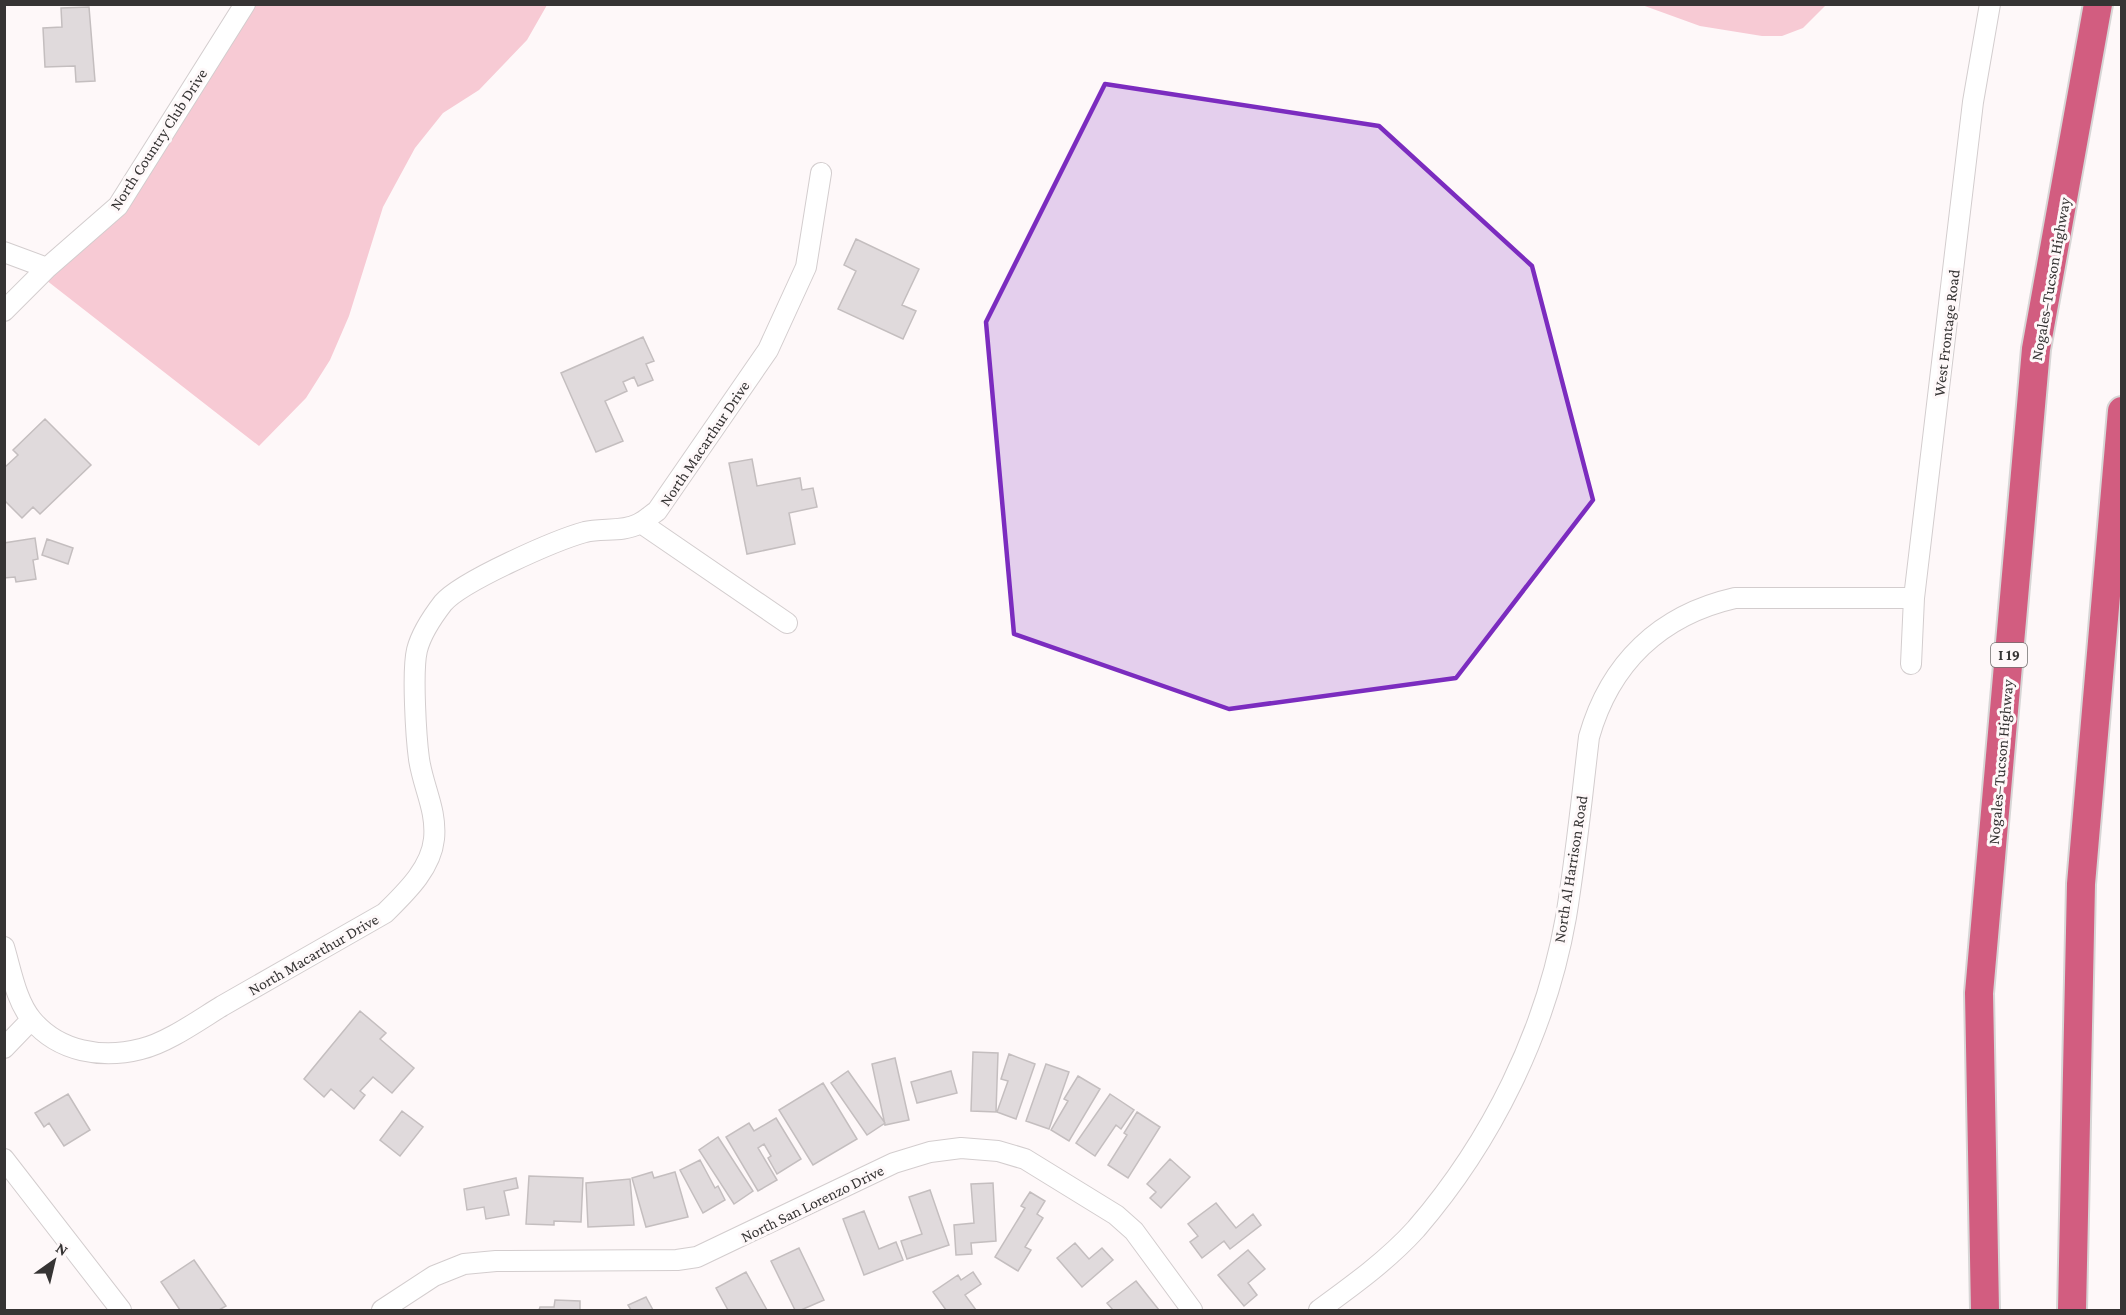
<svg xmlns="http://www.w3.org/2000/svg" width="2126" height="1315" font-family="'Crimson Pro',serif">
<rect width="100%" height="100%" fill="#fef8f9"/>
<path fill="#f7cad4" d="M249,5H547L527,40L479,90L443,113L415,148L383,207L349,316L330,360L306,398L259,446L46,280L96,232Z
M1642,5L1826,4V5L1803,28L1782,36H1762L1700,26Z"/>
<path fill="#e0dadc" stroke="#c4bebf" stroke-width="1.5" d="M89,7L95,81L76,82L75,66L45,67L43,28L62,27L61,8Z
M856,239L919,269L902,305L916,311L903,339L838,309L856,271L844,265Z
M643,337L654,361L646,364L653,380L638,386L634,377L623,382L627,391L605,401L623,441L596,452L561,373Z
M45,419L91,465L40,514L33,507L22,518L4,500V468L18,455L13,450Z
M752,459L757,486L800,478L802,490L813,488L817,507L789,513L795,544L747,554L729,463Z
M35,538L38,559L33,560L36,579L16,582L15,577L4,578V543Z
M47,539L73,548L68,564L42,555Z
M360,1011L386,1033L380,1039L414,1068L392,1093L373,1077L360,1091L365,1095L354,1109L331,1089L324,1097L304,1079Z
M973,1052L998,1053L996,1112L971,1111Z
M1009,1054L1035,1064L1016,1119L997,1112L1008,1081L1001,1079Z
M895,1058L909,1120L885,1125L872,1064Z
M1046,1064L1069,1072L1049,1129L1026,1121Z
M848,1071L885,1123L867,1135L831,1083Z
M951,1071L957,1093L917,1103L911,1082Z
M1078,1076L1100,1089L1069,1141L1051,1130L1068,1101L1064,1099Z
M823,1083L857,1139L813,1165L779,1110Z
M68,1094L90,1130L64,1146L49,1123L44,1127L35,1113Z
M1110,1094L1134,1110L1121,1129L1116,1125L1095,1156L1076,1143Z
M402,1111L423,1127L400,1156L380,1140Z
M1137,1112L1160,1127L1128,1178L1108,1165L1127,1135L1124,1133Z
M776,1118L801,1159L777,1174L768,1158L771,1156L764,1144L758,1148L777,1180L758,1191L726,1137L749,1123L754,1131Z
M718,1137L753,1191L734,1204L699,1150Z
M1170,1159L1190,1177L1161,1208L1150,1198L1156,1192L1147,1184Z
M700,1160L715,1188L718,1186L725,1200L703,1213L680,1170Z
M652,1172L654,1178L675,1172L688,1217L646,1227L632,1178Z
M529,1176L583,1178L581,1222L554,1221V1225L526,1224Z
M516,1178L518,1188L504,1191L509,1215L486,1219L484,1207L467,1210L464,1189Z
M630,1179L634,1225L588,1227L586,1183Z
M993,1183L996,1241L971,1243L972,1254L956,1255L954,1225L974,1223L971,1184Z
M930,1190L949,1245L907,1259L901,1241L922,1234L909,1197Z
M1030,1192L1045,1201L1037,1214L1043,1218L1025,1247L1031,1250L1018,1271L995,1257L1025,1208L1021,1206Z
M1216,1203L1236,1228L1253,1214L1261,1225L1230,1249L1224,1241L1202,1258L1190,1242L1198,1236L1188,1224Z
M864,1211L879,1249L896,1242L903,1260L864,1275L843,1219Z
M1075,1243L1089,1259L1102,1248L1113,1260L1082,1287L1057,1258Z
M799,1248L824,1300L801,1310H795L771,1261Z
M1248,1250L1265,1269L1248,1283L1257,1295L1244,1306L1218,1275Z
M194,1260L226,1306L219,1310H180L161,1282Z
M746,1272L767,1310H728L716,1288Z
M973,1272L981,1284L965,1295L976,1310H946L933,1292L958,1275L961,1280Z
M1136,1281L1159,1310H1113L1107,1303Z
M646,1297L653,1310H631L628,1305Z
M555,1300L580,1301V1310H539L540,1307H554Z"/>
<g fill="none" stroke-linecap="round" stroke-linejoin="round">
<defs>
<path id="minor" d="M4,252L47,268
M4,311L47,268L118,206L245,4
M641,523L787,623
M1911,664L1914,598L1973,102L1990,4
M4,947C11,970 16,1001 32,1020C59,1052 102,1059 141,1049C167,1043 199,1020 222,1006C276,975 331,944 385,913C405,893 431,869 434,839C437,810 423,787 419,759C416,737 412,671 417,650C421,634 433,616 443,603C462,581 556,540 585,532C601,528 624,532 638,524C645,521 651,515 657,511L768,350L806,267L821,173
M4,1048L31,1020
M4,1159L121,1310
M382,1310L434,1276L464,1264L496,1261L677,1260L697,1257L894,1163L930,1152L961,1148L998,1151L1025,1159L1116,1215L1134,1231L1192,1310
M1319,1310C1352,1286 1388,1260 1416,1229C1492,1141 1546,1031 1566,917C1576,857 1582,796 1589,737C1610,663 1660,615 1735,598H1914"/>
<path id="highway" d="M1985,1310L1979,993L2036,349L2098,4
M2072,1310L2081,884L2122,411"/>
</defs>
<use href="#minor" stroke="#d3cdce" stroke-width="22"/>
<use href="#highway" stroke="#d7d6d6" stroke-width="32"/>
<use href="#minor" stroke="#fff" stroke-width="20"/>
<use href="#highway" stroke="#d25d80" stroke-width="28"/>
</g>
<path fill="#7b2cbf" fill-opacity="0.2" stroke="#7b2cbf" stroke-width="4.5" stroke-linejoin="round" d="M1105,84L1379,126L1532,266L1593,500L1456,678L1229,709L1014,634L986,322Z"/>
<g text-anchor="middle" stroke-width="6" stroke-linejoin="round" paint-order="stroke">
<rect fill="#fef8f9" stroke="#726f6f" stroke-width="1.5" x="1991" y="643" width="36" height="24" rx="4.5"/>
<g font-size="15" font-weight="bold" fill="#363434">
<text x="2009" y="660">I 19</text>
</g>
<g font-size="16" fill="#363434" stroke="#fef8f9">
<text transform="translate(158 139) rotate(-57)" y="6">North Country Club Drive</text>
<text transform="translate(2050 279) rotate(-80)" y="6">Nogales–Tucson Highway</text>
<text transform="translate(1946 333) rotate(-83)" y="6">West Frontage Road</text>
<text transform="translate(704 443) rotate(-56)" y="6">North Macarthur Drive</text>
<text transform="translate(2000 762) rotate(-85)" y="6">Nogales–Tucson Highway</text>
<text transform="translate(1570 869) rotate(-81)" y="6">North Al Harrison Road</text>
<text transform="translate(313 954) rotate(-30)" y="6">North Macarthur Drive</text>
<text transform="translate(812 1203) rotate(-26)" y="6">North San Lorenzo Drive</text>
</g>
</g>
<rect width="2126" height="1315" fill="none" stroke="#363434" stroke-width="12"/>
<g transform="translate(54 1261) rotate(34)" stroke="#fef8f9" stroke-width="4.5" paint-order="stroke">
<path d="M0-4.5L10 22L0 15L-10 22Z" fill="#363434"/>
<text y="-9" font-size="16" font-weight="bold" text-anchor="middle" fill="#363434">N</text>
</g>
</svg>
